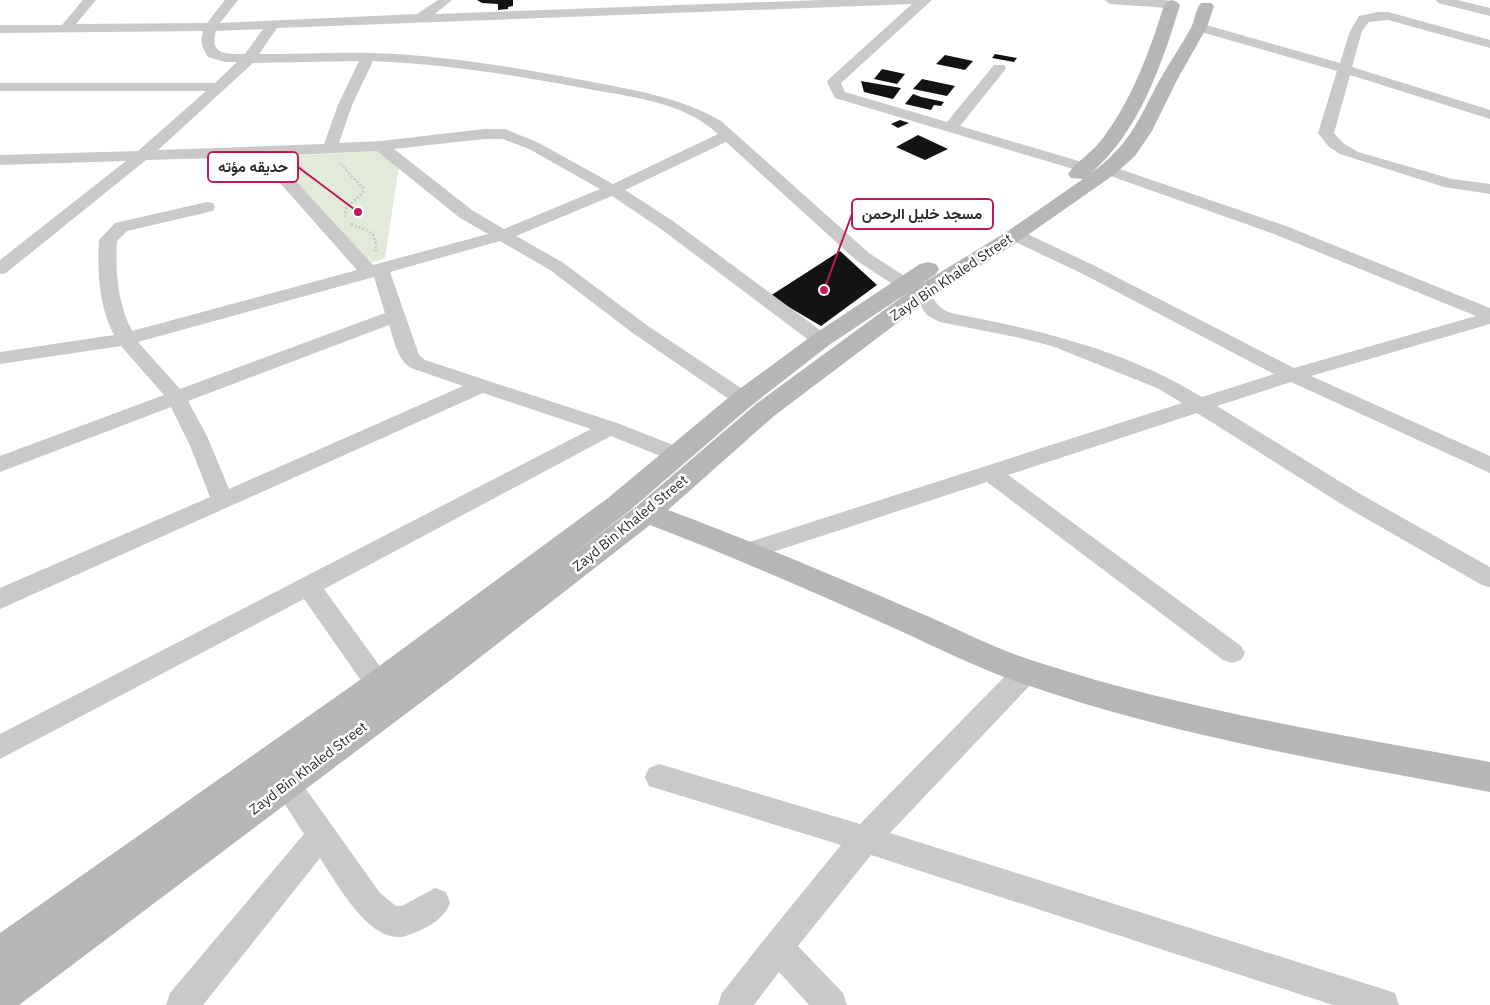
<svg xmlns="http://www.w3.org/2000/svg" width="1490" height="1005" font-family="'IBM Plex Sans',Vazirmatn,sans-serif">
<rect width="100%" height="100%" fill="#fff"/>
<path fill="#e2eada" d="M377,151L399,166L385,258L371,263L274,157Z"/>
<path fill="#131313" d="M477,0H513V6L508,7V9L498,10V4L482,3Z
M995,54L1017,58L1014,62L992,58Z
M945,55L973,61L965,70L936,64Z
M882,69L905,74L897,84L874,79Z
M922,79L955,86L947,96L913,89Z
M861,81L901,88L893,99L864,92Z
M913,94L921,97L944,102L941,106L934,105L931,110L905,104Z
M900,120L909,123L898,128L891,124Z
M918,135L948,149L925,160L896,147Z
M840,251L877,285L821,326L770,296Z"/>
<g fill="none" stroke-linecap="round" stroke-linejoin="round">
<path stroke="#c9c9c9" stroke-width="2" stroke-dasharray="1 1" stroke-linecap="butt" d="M340,163L346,169
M302,169L300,167L303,166"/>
<path stroke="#c9c9c9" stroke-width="2.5" stroke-dasharray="2 2" stroke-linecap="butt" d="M301,168L307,175
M344,217L347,207L363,193V188L344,168
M351,224C372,233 375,229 376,253"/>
<path fill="#c9c9c9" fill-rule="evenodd" d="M83,0H96L76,24L207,23L225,0H238L220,23L417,14L438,0H452L435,14L821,0H932L841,83L845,92L947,122L994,65H1004L1006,68L1004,71L960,126L1092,165L1094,168L1092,171H1080L835,98L827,82L829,79L912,4L277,28L259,54C304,54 350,51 396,54C460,58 524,69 587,81C634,90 680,97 721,121L869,253L909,279L912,283L909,287L903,288L897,287L857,261L726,142L625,190L673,221L828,336L831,340L828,344L821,346L814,344L661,229L612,196L516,236L562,262L648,326L750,394L753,399L750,404L743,406L736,404L634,334L550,270L500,241L390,272L419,355L425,360L617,423L686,450L689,455L686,460L678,462L670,460L611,436L324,589L387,676L391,684L387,692L378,695L369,692L304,599L0,759V734L591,429L483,393L0,609V588L210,497L191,448L171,407L0,472V456L164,395L121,346L0,364V352L114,335C99,307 97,271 99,240L115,223L207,202L213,203L215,207L213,211L127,231L117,241C115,272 118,304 132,331L357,270L257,157L146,160L6,273L0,274V260L126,161L0,165V155L138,151L206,91H0V83H215L237,62H225L208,57C202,48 200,42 203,31L0,33V25H62ZM263,29L245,54C227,54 209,56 216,31ZM359,61L338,105L324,144L158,150L253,63ZM373,61C444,64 514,75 583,88C629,97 683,101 718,134L613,184L539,143L505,129H484L381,141L339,143L352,105ZM484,139H503L529,149L600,189L504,229L472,210L394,149ZM377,151L460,218L488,234L373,265L273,156ZM374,277L385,313L180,389L138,342ZM389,325C394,340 397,359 411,368L463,386L229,489L207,436L188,401Z
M1104,0H1164L1172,1L1174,4L1168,8L1110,4Z
M1436,0H1457L1490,8V16L1438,3Z
M1378,12H1388L1490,40V48L1388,20L1369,22L1362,31L1352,67L1490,110V119L1350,75L1334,133L1343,143L1358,152L1452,179L1490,184V194L1444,187L1340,154L1329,147L1318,133L1337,71L1194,30L1193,27L1199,23L1340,63L1350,31L1359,16Z
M1108,165L1286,226L1490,308V324L1311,376L1490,456V473L1291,382L1217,406L1362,495L1490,567V587L1482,585L1346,507L1197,413L1008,475L1241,646L1245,653L1241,660L1232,663L1223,660L987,482L748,560L740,557L736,551L740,545L1182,403L1157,388L1052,346L1020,338L940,322L927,315L912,294L915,290C930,286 931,298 940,307C946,312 954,314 961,315C1045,331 1129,352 1202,397L1274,374L1081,273L1009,239L1006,235L1009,231L1015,230L1021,231L1093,265L1294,368L1476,316L1274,234L1102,173L1100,170L1102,167Z
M1026,661L1035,664L1039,672L1035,680L890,833L1383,989L1395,993L1399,1005H1333L871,855L798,946L843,993L847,1005H809L779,972L754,1005H718L722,993L767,936L841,845L649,786L645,777L649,768L659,764L860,824L1017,664Z
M286,771L296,775L380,893L396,906H402L435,888L446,892L450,903C445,916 435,923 423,929C416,932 408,936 401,937C366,939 337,883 320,858L203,1005H166L170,993L304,834L272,784L276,775Z"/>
<path fill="#b6b6b6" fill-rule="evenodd" d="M1172,0L1177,2L1180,5C1162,64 1139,132 1091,173C1129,146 1138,121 1159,81C1169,63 1181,46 1191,28C1195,20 1195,10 1201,3H1211L1214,6L1207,27L1177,80L1152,131L1135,156L1115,174L1022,239L929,299L774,416L668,510C751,541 832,575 913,610C954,627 995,649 1037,662C1184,710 1338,734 1490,762V792C1332,762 1171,736 1018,682C977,668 936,647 896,629C815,593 734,557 650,525L452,679L19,1005H0V933L367,675L608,498L734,393L813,335L920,264L928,262L936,264L939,269L936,274L829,345L752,405L628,512L564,561L637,506L756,404L913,289L1008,231L1083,179L1071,178L1068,174C1077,161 1093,152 1103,138C1132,99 1150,51 1164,5L1167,2Z"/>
</g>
<g text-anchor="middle" stroke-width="5" stroke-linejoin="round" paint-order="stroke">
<g font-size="14" fill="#2c2c2c" stroke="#fff">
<text transform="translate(951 277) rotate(-34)" y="5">Zayd Bin Khaled Street</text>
<text transform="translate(630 523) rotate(-39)" y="5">Zayd Bin Khaled Street</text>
<text transform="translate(308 768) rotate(-37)" y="5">Zayd Bin Khaled Street</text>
</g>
</g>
<path fill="none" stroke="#c2185b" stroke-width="2" d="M358 212L298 167M824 290L852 214"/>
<g fill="#c2185b" stroke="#fff" stroke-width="2">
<circle cx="358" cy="212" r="5"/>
<circle cx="824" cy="290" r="5"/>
</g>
<g fill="#fff" stroke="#c2185b" stroke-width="2">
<rect x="208" y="152" width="90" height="30" rx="5"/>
<rect x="852" y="199" width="141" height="30" rx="5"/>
</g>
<g font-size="15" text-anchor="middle" font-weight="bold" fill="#2c2c2c">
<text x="253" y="172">حديقه مؤته</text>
<text x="922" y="219">مسجد خليل الرحمن</text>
</g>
</svg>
